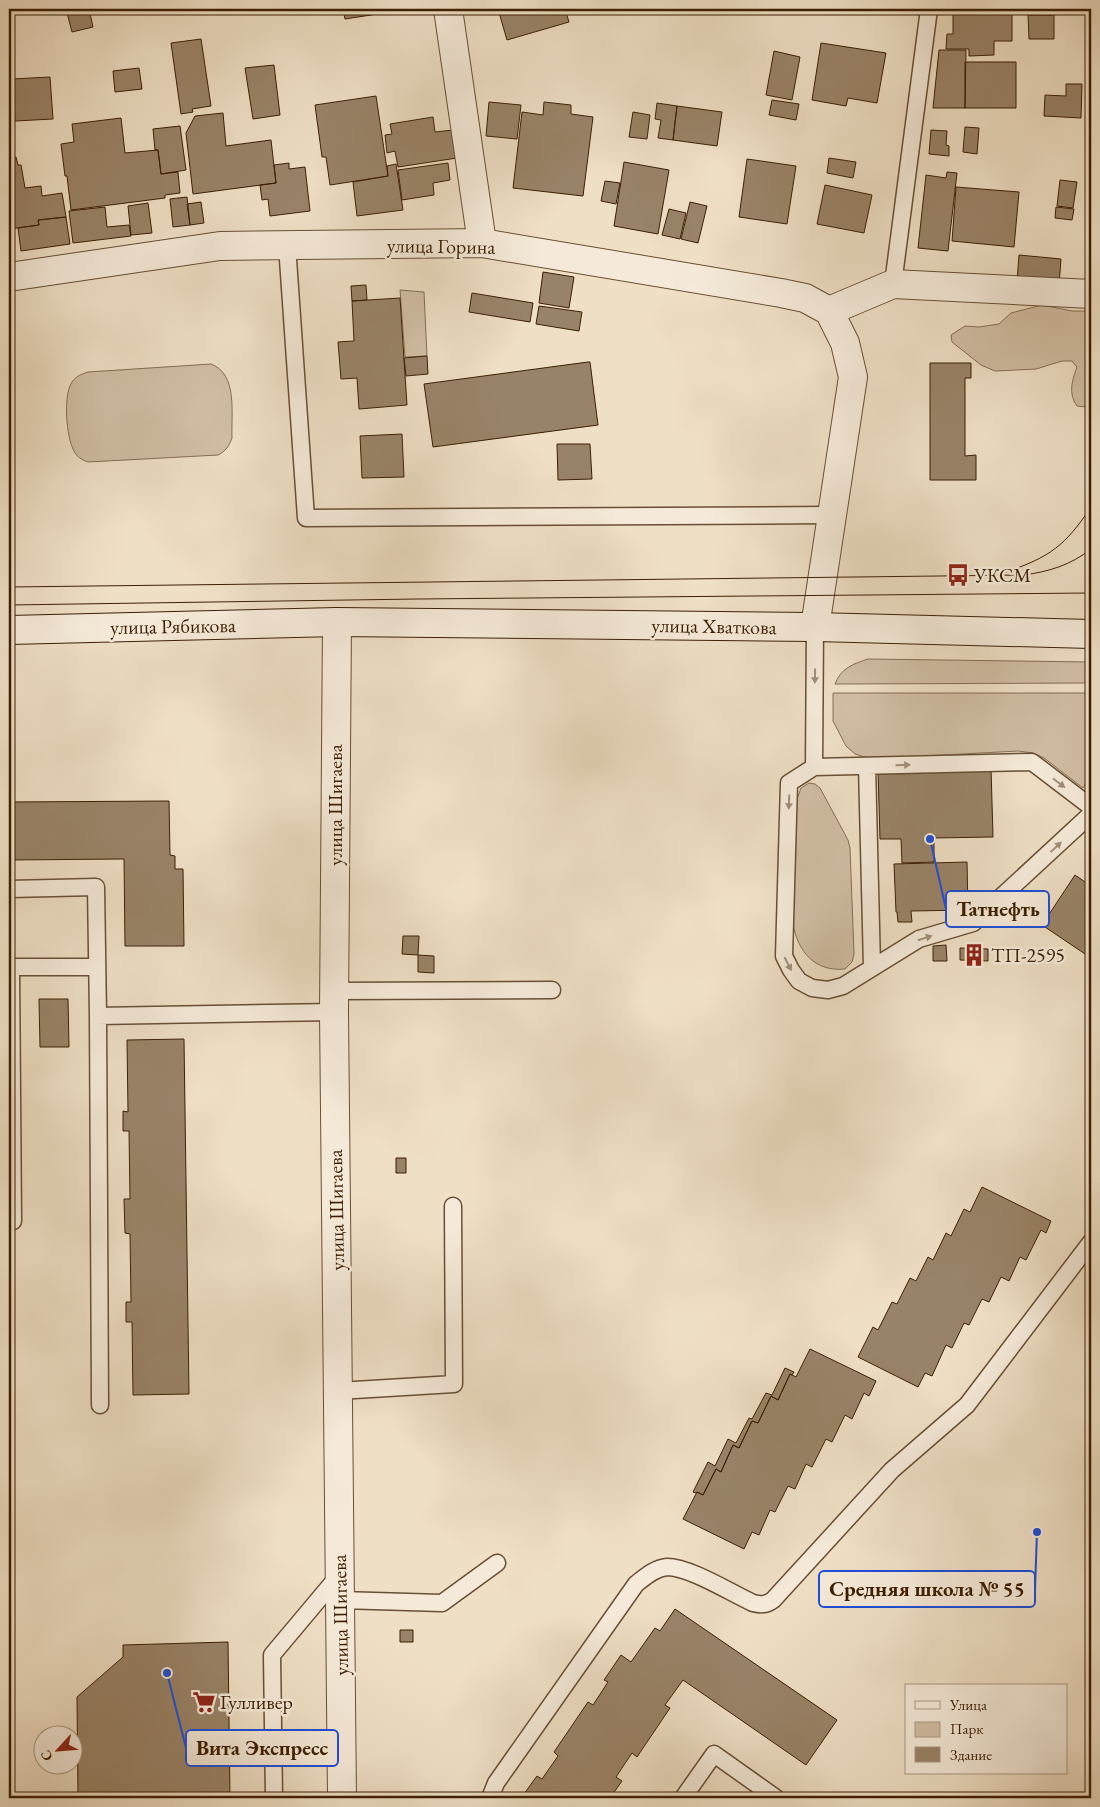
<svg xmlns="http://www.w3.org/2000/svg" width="1100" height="1807" font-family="'EB Garamond',serif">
<rect width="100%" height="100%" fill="#efdfc5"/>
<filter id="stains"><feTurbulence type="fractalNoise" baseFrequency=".004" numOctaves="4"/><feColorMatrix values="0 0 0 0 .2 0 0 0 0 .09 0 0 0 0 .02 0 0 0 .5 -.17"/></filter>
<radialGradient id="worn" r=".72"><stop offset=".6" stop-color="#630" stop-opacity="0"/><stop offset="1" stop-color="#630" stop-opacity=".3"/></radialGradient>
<path fill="#d1bea4" stroke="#866e54" d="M400,290L424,292L427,356L405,357Z
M1042,305L1072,311H1091V405L1086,407L1077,406C1068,393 1072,381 1077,367L1072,361H1062L1036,369L995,371L981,365L952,342L951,335L965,326L979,327L999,324L1011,313Z
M211,364C238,374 231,413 232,438C229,446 226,451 218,455L88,462C82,460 77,457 74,451C66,437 63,395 72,382C76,376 82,374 88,372Z
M868,659L1091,662V683L835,684C841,668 853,664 868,659Z
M833,693H1091V781L1086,783L1083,788L1044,758L1033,753L1018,751L888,758H868L855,754L846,746L833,721Z
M809,783L815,784L820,788L848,840L850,848L854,954L852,962L845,969C815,972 798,952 793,924L797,799L801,788Z"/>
<path fill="#998368" stroke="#3c1f03" d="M66,9H89L93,27L72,32Z
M343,9H397V11L345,19Z
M498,9H565L569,22L507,40Z
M953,12H1012V41H994V55L969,56V49H946L947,34H953Z
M1028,15H1054V39H1029Z
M201,39L211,106L192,109L193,112L181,114L171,43Z
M821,43L886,53L877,103L848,98L846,106L812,100Z
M939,50H966L965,108H933Z
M774,51L800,57L792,100L766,95Z
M965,62H1016V108H965Z
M274,65L280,115L253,119L245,68Z
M139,68L142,89L115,92L113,71Z
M50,77L53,119L15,121L12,79Z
M1066,84H1082L1081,118L1044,116L1045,95L1066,96Z
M376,96L388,176L330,185L326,157H322L315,105Z
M772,100L799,104L796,120L769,115Z
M489,102L521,105L517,139L486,136Z
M544,102L571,105V114L593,117L583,196L513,188L522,112L543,115Z
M657,103L677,106L673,140L658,138L661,120L655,119Z
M677,106L722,112L717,146L673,140Z
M633,112L650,115L647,139L629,137Z
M223,113L226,146L271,140L276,183L193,194L186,133L195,116Z
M433,117L435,132L453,130L457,158L398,167L395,151L387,153L385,135L392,134L390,124Z
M121,118L125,153L158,150L161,174L178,172L180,193L165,195V198L71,210L67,176H65L61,144L74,142L72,124Z
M180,126L186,170L161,174L158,150H155L153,129Z
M965,127L979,128L977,154L963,152Z
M931,130L947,131L946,145L949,146V156L929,154Z
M16,157L18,165H21L25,188L41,186L42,196L62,193L66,217L38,220L39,225L9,229V158Z
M829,158L856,162L853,178L827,173Z
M747,159L796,166L787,224L739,217Z
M624,162L669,170L658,234L614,226Z
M289,163V169L305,167L310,211L270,216L268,199L262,200L260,185L276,183L274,165Z
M448,163L450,180L433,183L434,195L402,200L398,170Z
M396,164L403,210L357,216L353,182L388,176L387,166Z
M947,172L957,173L948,251L918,248L926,175L946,178Z
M1060,180L1077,182L1073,208L1057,206Z
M605,181L620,183L616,204L601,201Z
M825,185L872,195L864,233L817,224Z
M956,187L1019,192L1014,247L952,241Z
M187,197L190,225L173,227L170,199Z
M201,202L204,223L190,225L187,204Z
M690,202L707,206L698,243L681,239Z
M148,203L152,233L131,235L128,206Z
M105,207L107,227L129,225L131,236L73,243L69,211Z
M1056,207L1074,209L1072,220L1055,218Z
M669,209L686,213L680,239L662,235Z
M66,217L70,244L21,251L18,228L39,225L38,220Z
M1019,255L1061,259L1059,285L1017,282Z
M543,272L574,277L569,308L539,303Z
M366,285L367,300L352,301L351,286Z
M472,293L533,303L530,322L469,312Z
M400,298L407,405L359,409L357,378L341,379L338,342L354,341L352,301Z
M539,306L582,312L579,331L536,324Z
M427,356L428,374L406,376L404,358Z
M588,362H590L598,425L433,447L424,384Z
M930,363H971V378H965V456L976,455V480H930Z
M402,434L404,477L362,478L360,436Z
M557,444H590L592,479L558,480Z
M991,768L993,837L934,838V862L902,863L901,839H880L878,771Z
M169,801L170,855L175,856V869H183L184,946H125L124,859L9,860V802Z
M967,862L968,910L911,911L912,922H898L897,912H896L894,864Z
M1075,875L1091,886V958L1042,925Z
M403,936H419L418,955L402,954Z
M946,945L947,961H933V946Z
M960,948L988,949V961L960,960Z
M418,955L434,956V973L418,972Z
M39,999H68L69,1047H40Z
M184,1039L189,1394L133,1395L132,1322H126V1302H131L130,1234L125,1233L124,1199H130L129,1131H123V1111L128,1112L127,1040Z
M396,1158H406V1173H396Z
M982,1187L1051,1221L1046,1233L1041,1230L1026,1260L1020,1257L1009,1281L1001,1277L989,1302L982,1299L969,1325L964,1323L952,1348L946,1345L932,1376L925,1373L918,1387L858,1357L873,1327L878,1330L892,1302L897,1304L910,1278L916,1281L928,1257L933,1260L946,1233L951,1236L964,1209L970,1212Z
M810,1349L876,1381L869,1396L864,1393L852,1419L845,1415L832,1442L826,1439L812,1467L806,1464L795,1489L788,1486L775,1512L770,1510L759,1535L752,1532L744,1549L683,1519L697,1492L703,1495L716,1469L721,1472L733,1445L739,1448L752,1421L758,1423L771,1396L778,1400L790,1374L796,1377Z
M785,1368L794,1372L792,1375L790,1374L778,1400L771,1396L758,1423L752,1421L739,1448L733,1445L721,1472L716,1469L703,1495L697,1492L696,1493L693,1492L708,1462L715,1466L728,1439L736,1443L749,1418L752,1419L766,1393L772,1395Z
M675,1609L837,1720L806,1765L683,1680L665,1705L670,1708L637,1757L632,1753L616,1777L622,1781L610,1798H521L537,1776L542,1779L558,1756L554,1752L588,1702L593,1705L608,1682L604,1680L621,1655L631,1662L655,1628L660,1631Z
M400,1630H413V1642H400Z
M228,1642L230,1798H78L77,1697L123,1657V1645Z"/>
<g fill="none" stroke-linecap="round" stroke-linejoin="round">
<defs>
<path id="service" d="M287,245L306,518L831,515
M893,284L929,9
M815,627L814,767L1032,762L1091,807
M867,766L872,967
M814,767L789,783L784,956L791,970L799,981L812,988L828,990L843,986L919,939L973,923L1091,814
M9,889L96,887L98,1016
M334,991L552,990
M9,1221H13L11,967H97
M338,1391L454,1384L453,1206
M100,1405L98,1016L334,1012
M340,1600L442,1603L497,1563
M274,1798L272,1655L340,1574
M490,1798L496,1783L636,1584C645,1577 655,1568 667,1567C690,1567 731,1593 753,1603C761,1605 766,1605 773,1600L892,1470L967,1405L1091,1242
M683,1798L714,1754L776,1798"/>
<path id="minor" d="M448,9L482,243
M9,277L220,246L482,243L781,293L805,298L829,311L893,284L1091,294
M815,627L853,377L845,343L829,311"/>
<path id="tertiary" d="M337,622L334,1012L342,1798"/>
<path id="secondary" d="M9,630L337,622L815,627L1091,634"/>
</defs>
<use href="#service" stroke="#694f34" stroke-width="19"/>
<use href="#minor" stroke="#694f34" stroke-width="30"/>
<use href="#tertiary" stroke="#694f34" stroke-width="30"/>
<use href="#secondary" stroke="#3c1f03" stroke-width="30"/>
<use href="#service" stroke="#f5ead9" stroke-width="16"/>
<use href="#minor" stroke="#f5ead9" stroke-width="28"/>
<use href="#tertiary" stroke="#f5ead9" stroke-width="28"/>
<use href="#secondary" stroke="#f5ead9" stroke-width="28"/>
<path stroke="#3c1f03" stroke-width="1" d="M1006,572C1050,557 1065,546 1091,507
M9,587L1023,575C1048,572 1071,565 1091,549
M9,605L417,599L1091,593"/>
</g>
<defs><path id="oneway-solid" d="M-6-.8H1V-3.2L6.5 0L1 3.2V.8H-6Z" transform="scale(1.25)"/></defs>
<g fill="#a28f79">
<use href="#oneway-solid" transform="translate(815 676) rotate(91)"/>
<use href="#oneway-solid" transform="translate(903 765) rotate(-1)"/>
<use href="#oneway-solid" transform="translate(1059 783) rotate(37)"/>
<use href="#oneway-solid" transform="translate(789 802) rotate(92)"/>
<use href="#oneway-solid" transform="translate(1056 847) rotate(-43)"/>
<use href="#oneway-solid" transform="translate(925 938) rotate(-18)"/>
<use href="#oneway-solid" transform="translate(788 964) rotate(63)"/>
</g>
<defs>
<symbol id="bus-bare" viewBox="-9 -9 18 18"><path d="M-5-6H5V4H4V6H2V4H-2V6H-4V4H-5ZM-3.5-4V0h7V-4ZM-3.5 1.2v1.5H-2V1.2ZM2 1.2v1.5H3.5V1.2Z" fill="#8f2418" stroke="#f5ead9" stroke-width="2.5" paint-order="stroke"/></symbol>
<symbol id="building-bare" viewBox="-9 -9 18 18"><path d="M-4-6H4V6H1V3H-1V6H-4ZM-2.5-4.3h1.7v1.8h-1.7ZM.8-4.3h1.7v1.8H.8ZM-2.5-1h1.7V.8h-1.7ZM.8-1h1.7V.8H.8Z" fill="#8f2418" stroke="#f5ead9" stroke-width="2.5" paint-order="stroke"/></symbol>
<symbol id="supermarket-bare" viewBox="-9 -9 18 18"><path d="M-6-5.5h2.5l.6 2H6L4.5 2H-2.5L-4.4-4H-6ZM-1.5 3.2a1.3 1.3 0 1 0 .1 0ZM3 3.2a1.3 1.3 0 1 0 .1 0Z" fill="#8f2418" stroke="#f5ead9" stroke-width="2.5" paint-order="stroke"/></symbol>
</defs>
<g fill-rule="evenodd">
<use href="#bus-bare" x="942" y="559" width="32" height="32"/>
<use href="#building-bare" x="958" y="939" width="32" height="32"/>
<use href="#supermarket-bare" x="188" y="1686" width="32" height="32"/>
</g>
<g text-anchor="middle" stroke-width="5" stroke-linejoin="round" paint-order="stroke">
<g font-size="20" fill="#3c1f03" stroke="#f5ead9">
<text transform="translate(441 246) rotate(1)" y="7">улица Горина</text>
<text transform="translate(173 626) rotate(-1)" y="7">улица Рябикова</text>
<text transform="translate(714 626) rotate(1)" y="7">улица Хваткова</text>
<text transform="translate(335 805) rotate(-90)" y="7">улица Шигаева</text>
<text transform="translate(336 1210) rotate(-91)" y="7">улица Шигаева</text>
<text transform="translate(340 1615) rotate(-91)" y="7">улица Шигаева</text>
</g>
<g font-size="20" fill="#3c1f03" stroke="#f5ead9" text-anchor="start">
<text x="974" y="582">УКСМ</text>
<text x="991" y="962">ТП-2595</text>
<text x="220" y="1709">Гулливер</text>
</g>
</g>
<path fill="none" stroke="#1d4ed8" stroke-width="2" d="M930 839L946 909M1037 1532L1035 1589M167 1673L186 1748"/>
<g fill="#1d4ed8" stroke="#f5ead9" stroke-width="2">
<circle cx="930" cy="839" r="5"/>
<circle cx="1037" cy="1532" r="5"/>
<circle cx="167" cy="1673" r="5"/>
</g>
<g fill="#f5ead9" stroke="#1d4ed8" stroke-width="2">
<rect x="946" y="891" width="103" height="36" rx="5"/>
<rect x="819" y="1571" width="216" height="36" rx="5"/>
<rect x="186" y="1730" width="152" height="36" rx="5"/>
</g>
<g font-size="21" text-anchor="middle" font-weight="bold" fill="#3c1f03">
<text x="998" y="916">Татнефть</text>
<text x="927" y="1596">Средняя школа № 55</text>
<text x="262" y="1755">Вита Экспресс</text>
</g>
<rect width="1100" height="1807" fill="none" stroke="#efdfc5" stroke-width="30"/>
<rect x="10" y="10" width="1080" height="1787" fill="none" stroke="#3c1f03" stroke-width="2.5"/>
<rect x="15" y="15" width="1070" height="1777" fill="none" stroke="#3c1f03"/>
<rect x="905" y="1684" width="162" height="90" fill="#f5ead9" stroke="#ab9983"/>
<rect x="915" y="1701" width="25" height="8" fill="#f5ead9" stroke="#ab9983"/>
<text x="950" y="1710" font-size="15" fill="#3c1f03">Улица</text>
<rect x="915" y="1722" width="25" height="15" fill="#d1bea4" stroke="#ab9983"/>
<text x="950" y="1734" font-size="15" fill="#3c1f03">Парк</text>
<rect x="915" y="1747" width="25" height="15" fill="#998368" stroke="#ab9983"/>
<text x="950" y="1760" font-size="15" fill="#3c1f03">Здание</text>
<g transform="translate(58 1750) rotate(244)"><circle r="24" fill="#f5ead9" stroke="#ab9983"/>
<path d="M0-4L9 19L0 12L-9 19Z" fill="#8f2418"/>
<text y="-8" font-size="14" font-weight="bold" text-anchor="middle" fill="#3c1f03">С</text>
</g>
<rect width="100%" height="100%" filter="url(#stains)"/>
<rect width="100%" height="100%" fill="url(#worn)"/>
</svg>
